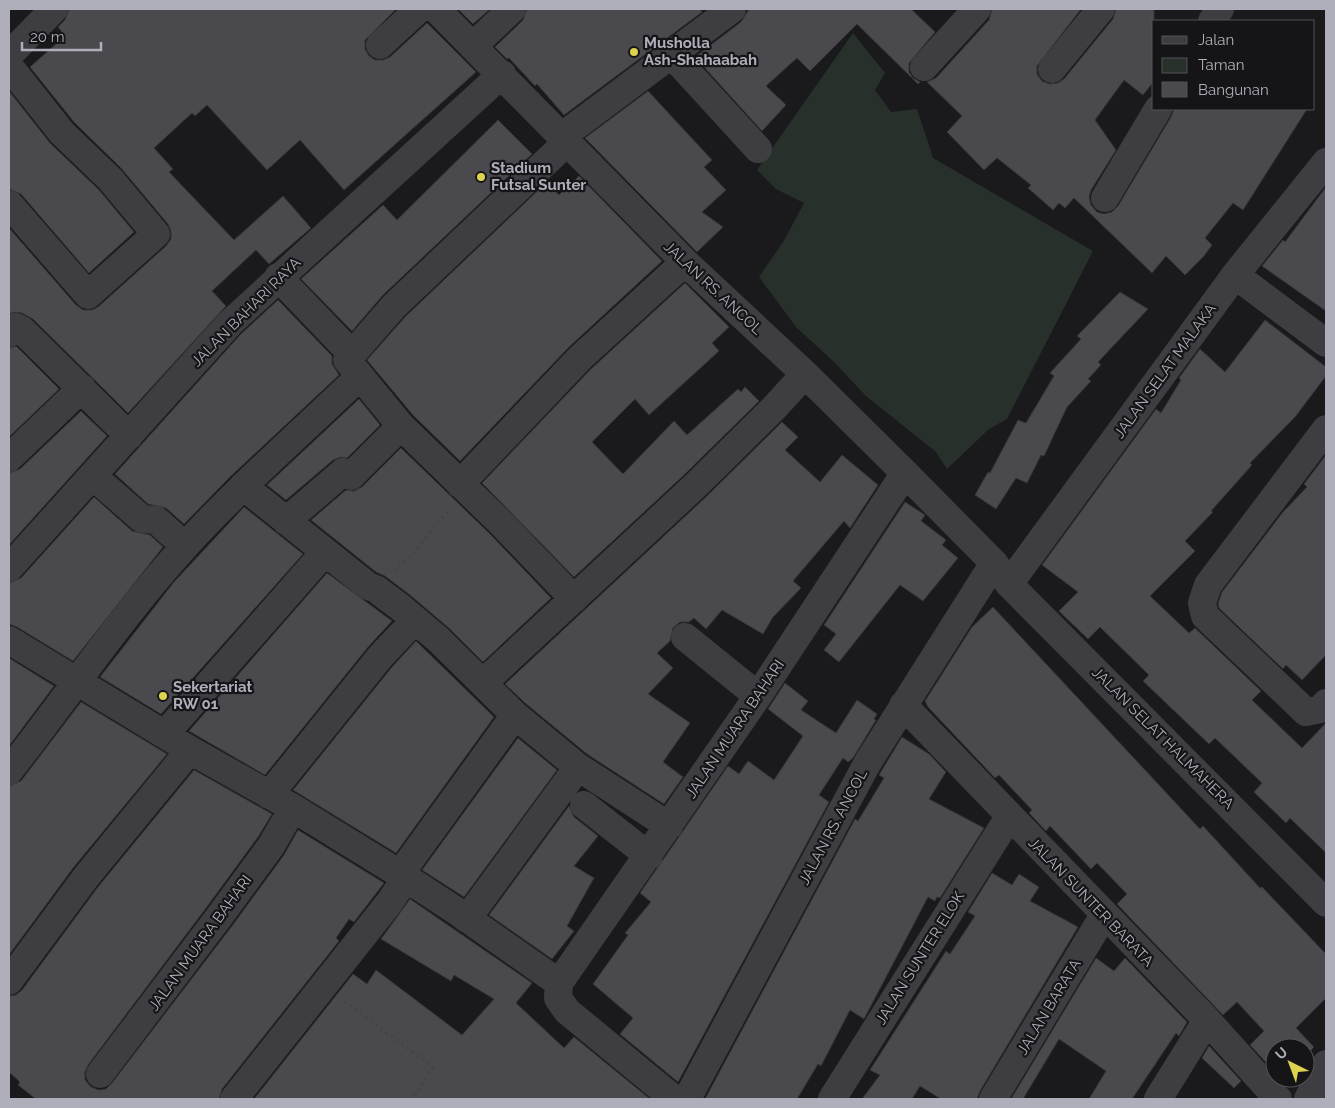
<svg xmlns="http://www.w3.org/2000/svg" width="1335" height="1108" font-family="Raleway,sans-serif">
<rect width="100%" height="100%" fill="#1a1a1c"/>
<path fill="#28302c" d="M853,33L885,73L875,90L891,112L917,109L933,158L1093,251L1007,419L989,429L947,469L936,452L866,396L833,361L796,327L759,277L785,239L804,203L776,189L757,170Z"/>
<path fill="#4a4a4e" stroke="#353438" d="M69,9H396L365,40V49L369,56L375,60H383L390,57L427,23L476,72L344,190L300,140L267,170L207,105L195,116L192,113L154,148L173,169L169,172L234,240L283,196L311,228L269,264L256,250L212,291L226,306L128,413L33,319L22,313L15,312L9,314V228L76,305L83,310H92L98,307L166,246L171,239V231L168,224L121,168L74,122L30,67L65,36L58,27L65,20Z
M458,9H490L473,24Z
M527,9H700L702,12L564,115L537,84L535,86L509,58L507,59L495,47L523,20Z
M749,9H911L935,32L909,63V72L913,78L920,82L918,84L857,24L810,71L797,58L766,86L786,105L762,131L695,57L741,22Z
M992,9H1081L1037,66V74L1042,81L1050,84L1058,83L1064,79L1113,19L1116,9H1154V81L1143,95L1124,80L1095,120L1116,150L1091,190L1089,197L1091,205L1097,212L1104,214L1112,212L1118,206L1171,117L1174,109H1307L1243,210L1233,203L1205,238L1212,245L1204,256L1185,275L1166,256L1152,273L1074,198L1065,208L1059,203L1053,210L1028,188L1031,185L997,158L984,170L947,132L962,116L927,82L936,78L989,20Z
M9,91L50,143L99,190L134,232L89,273L21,194L9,189Z
M648,91L712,160L704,167L726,190L702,212L723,227L697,252L585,138Z
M498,120L532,154L383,295L352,331L301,279L383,205L397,220Z
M579,176L662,261L569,347L460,461L413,415L367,360L405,317L547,182L559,195Z
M1326,187V311L1262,266L1283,240L1285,242Z
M685,283L729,327L712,343L719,351L649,415L635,399L592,442L623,474L674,421L687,435L738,389L741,392L745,387L759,401L685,474L574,577L482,483L591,369Z
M1120,292L1148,309L1098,362L1101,365L1088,379L1091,381L1067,407L1044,456L1041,455L1027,483L1016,478L996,509L975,495L988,472L990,473L1018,420L1026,423L1054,376L1050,373L1081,339L1077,336Z
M278,300L332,356V364L339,375L231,476L184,524L166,508L148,504L115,474L241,334Z
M1265,320L1326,367V376L1295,417L1250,463L1252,465L1211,511L1213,512L1185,541L1195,551L1150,596L1189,633L1195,628L1261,691L1252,700L1302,748L1326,723V853L1290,818L1286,823L1254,792L1262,783L1215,738L1209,744L1143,681L1149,675L1100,627L1088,639L1059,611L1078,592L1042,565L1156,409L1161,413L1181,380L1179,378L1200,349L1225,372Z
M16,346L59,389L9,437V348Z
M359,399L380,425L347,458L341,457L333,460L286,500L267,485Z
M81,411L107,436L9,545V473L20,469Z
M782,422L798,437L785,450L820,482L842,455L878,485L850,528L844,521L793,581L801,588L773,617L763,634L722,610L706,629L694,618L689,622H680L673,628L670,641L657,653L673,668L648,694L690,723L663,762L683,777L664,804L587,754L525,703L505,684L707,496Z
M401,448L490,534L551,598L483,662L450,629L410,595L385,576L376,572L311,520L346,490L354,491L362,487Z
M1326,455V655L1302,680L1286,665L1283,669L1219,608L1218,604L1222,592L1283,512L1307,487L1304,484Z
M94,497L132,531L150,535L163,547L73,661L17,627L9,624V583L21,578Z
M905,502L925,515L921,521L946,540L942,545L958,558L923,601L900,585L839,662L824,650L836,634L824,625Z
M244,507L303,554L161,714L100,677L174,582Z
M327,573L392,621L368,647L265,775L189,731Z
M993,607L1200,829L1203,826L1260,888L1262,887L1326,954V998L1296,1028L1314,1047L1305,1056V1048H1275V1072L1250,1045L1264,1031L1237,1002L1223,1015L1117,904L1127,894L1097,863L1091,869L1050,826L1046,831L1029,813L1032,810L999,775L995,778L928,707L925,701L972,627Z
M416,641L494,717L396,853L293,790L392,667Z
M9,658L54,686L9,746Z
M785,683L808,701L801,710L836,733L857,700L877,714L874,719L876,720L853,758L848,762L843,758L819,795L829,802L678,1082L620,1034L633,1018L593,984L628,935L625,933L651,902L640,893L728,766L739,774L748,761L774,780L803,736L768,709Z
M81,702L167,754L73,868L9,955V786L21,781Z
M902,737L929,754L946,772L929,799L984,828L940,898L937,897L935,901L928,897L864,1019L850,1010L821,1066L818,1064L797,1099H705L855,819L858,821L884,778L879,775Z
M518,738L557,770L464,897L422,870Z
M194,770L272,814L258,837L206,908L88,1065L85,1072V1080L91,1087L99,1090L106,1089L112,1083L232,926L284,855L298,830L384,883L354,922L349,919L336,938L339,941L222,1089L219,1099H36L18,1085L20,1082L9,1072V996L16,995L22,990L98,887Z
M569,806L574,817L598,836L574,866L594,878L567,926L574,931L552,959L489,915Z
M992,873L1012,885L1019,874L1039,887L1030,901L1078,927L980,1091L977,1099H941L920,1086L912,1099H862L880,1075L870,1070L946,951L950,954L975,916L968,912Z
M410,899L532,983L516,1003L564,1048L574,1037L650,1099H254L353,974L367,984L376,970L462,1035L494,999L454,975L451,981L381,939Z
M1096,958L1114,971L1125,958L1187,1022L1179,1036L1176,1033L1132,1099H1089L1106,1071L1059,1039L1023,1099H1011Z
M1209,1046L1241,1081L1234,1088L1202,1058Z"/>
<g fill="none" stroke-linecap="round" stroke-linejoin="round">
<path stroke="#444449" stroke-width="3" stroke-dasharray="2.5 4" stroke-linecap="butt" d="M394,571L420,546L432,528L450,510
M344,1001L433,1067L413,1099"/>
<path stroke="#3e3d42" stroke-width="28" d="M436,9L685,262L805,374L905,473L994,563L1009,584L1326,903
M1212,21L1220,9
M380,45L419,9
M473,46L512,9
M9,55L54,9
M672,55L758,149
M9,66L62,133L110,179L156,234L88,295L9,204
M924,67L977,9
M1052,69L1101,9
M561,137L732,9
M566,143L394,306L347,360L401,426L501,523L574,599
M1105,198L1158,109
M1235,275L1326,343
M278,277L351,353
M9,333L16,327L22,330L129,436
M1326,429L1208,585L1202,603L1205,616L1306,712L1321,709L1326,703
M9,458L82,388
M93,476L142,519L156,520L185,546
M460,484L580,358L685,262
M243,486L368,586L376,589L400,607L439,640L515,715L578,767L669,826
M286,521L343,472L351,476L401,426
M9,568L230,323L502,74
M1009,584L1235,275L1326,162
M685,637L758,696
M9,640L190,750L293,808L400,874L458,912L559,983
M484,682L696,485L774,408L805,374
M903,705L1207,1020L1278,1099
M165,734L324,553
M9,771C68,696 122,615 186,545C241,485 302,432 360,376
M269,795L380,657L415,620
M584,805L649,856
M400,874L515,715
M467,919L578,767
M9,981L86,877L190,750
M100,1074L219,917L271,846L293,808
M234,1099L389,903L406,878
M674,1099L567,1011L558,998L559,983L758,696L905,473
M687,1099L868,762L994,563
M832,1099L1009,817
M993,1099L1104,915
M1158,1099L1207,1020
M1308,1099L1326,1064"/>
</g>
<g fill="#ddd351" stroke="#151517" stroke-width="2">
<circle cx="634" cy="52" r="5"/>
<circle cx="481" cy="177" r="5"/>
<circle cx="163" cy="696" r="5"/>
</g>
<g text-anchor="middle" stroke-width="4.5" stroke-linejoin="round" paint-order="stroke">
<g font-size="15" font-weight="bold" fill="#aeafba" stroke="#151517" text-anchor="start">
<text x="644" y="48">Musholla<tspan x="644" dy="17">Ash-Shahaabah</tspan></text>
<text x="491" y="173">Stadium<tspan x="491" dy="17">Futsal Sunter</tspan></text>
<text x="173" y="692">Sekertariat<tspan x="173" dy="17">RW 01</tspan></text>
</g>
<g font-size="15" fill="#aeafba" stroke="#151517">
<text transform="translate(713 288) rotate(43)" y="5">JALAN RS. ANCOL</text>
<text transform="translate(246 312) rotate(-45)" y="5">JALAN BAHARI RAYA</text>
<text transform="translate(1165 371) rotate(-54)" y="5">JALAN SELAT MALAKA</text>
<text transform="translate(735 729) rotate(-56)" y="5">JALAN MUARA BAHARI</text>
<text transform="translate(1163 738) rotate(45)" y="5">JALAN SELAT HALMAHERA</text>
<text transform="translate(833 827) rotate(-62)" y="5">JALAN RS. ANCOL</text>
<text transform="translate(1091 902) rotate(46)" y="5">JALAN SUNTER BARATA</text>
<text transform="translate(200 943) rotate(-54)" y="5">JALAN MUARA BAHARI</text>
<text transform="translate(920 958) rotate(-58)" y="5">JALAN SUNTER ELOK</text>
<text transform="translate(1049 1007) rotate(-59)" y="5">JALAN BARATA</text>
</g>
</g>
<rect width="1335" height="1108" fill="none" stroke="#aeafba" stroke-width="20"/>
<rect x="1152" y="20" width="162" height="90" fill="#151517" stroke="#525358"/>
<rect x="1162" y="36" width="25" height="8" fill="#3e3d42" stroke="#525358"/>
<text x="1198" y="45" font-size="15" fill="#aeafba">Jalan</text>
<rect x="1162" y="58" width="25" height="15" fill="#28302c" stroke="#525358"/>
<text x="1198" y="70" font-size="15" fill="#aeafba">Taman</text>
<rect x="1162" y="82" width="25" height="15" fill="#4a4a4e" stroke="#525358"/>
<text x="1198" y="95" font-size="15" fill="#aeafba">Bangunan</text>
<g transform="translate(1290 1063) rotate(318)"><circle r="24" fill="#151517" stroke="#525358"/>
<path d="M0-4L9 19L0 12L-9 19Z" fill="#ddd351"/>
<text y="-8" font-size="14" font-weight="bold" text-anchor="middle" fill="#aeafba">U</text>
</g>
<path d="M22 42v8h79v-8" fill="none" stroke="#aeafba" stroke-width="2.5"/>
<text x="30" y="42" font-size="15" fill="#aeafba" stroke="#151517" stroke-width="4" paint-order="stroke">20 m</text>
</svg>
